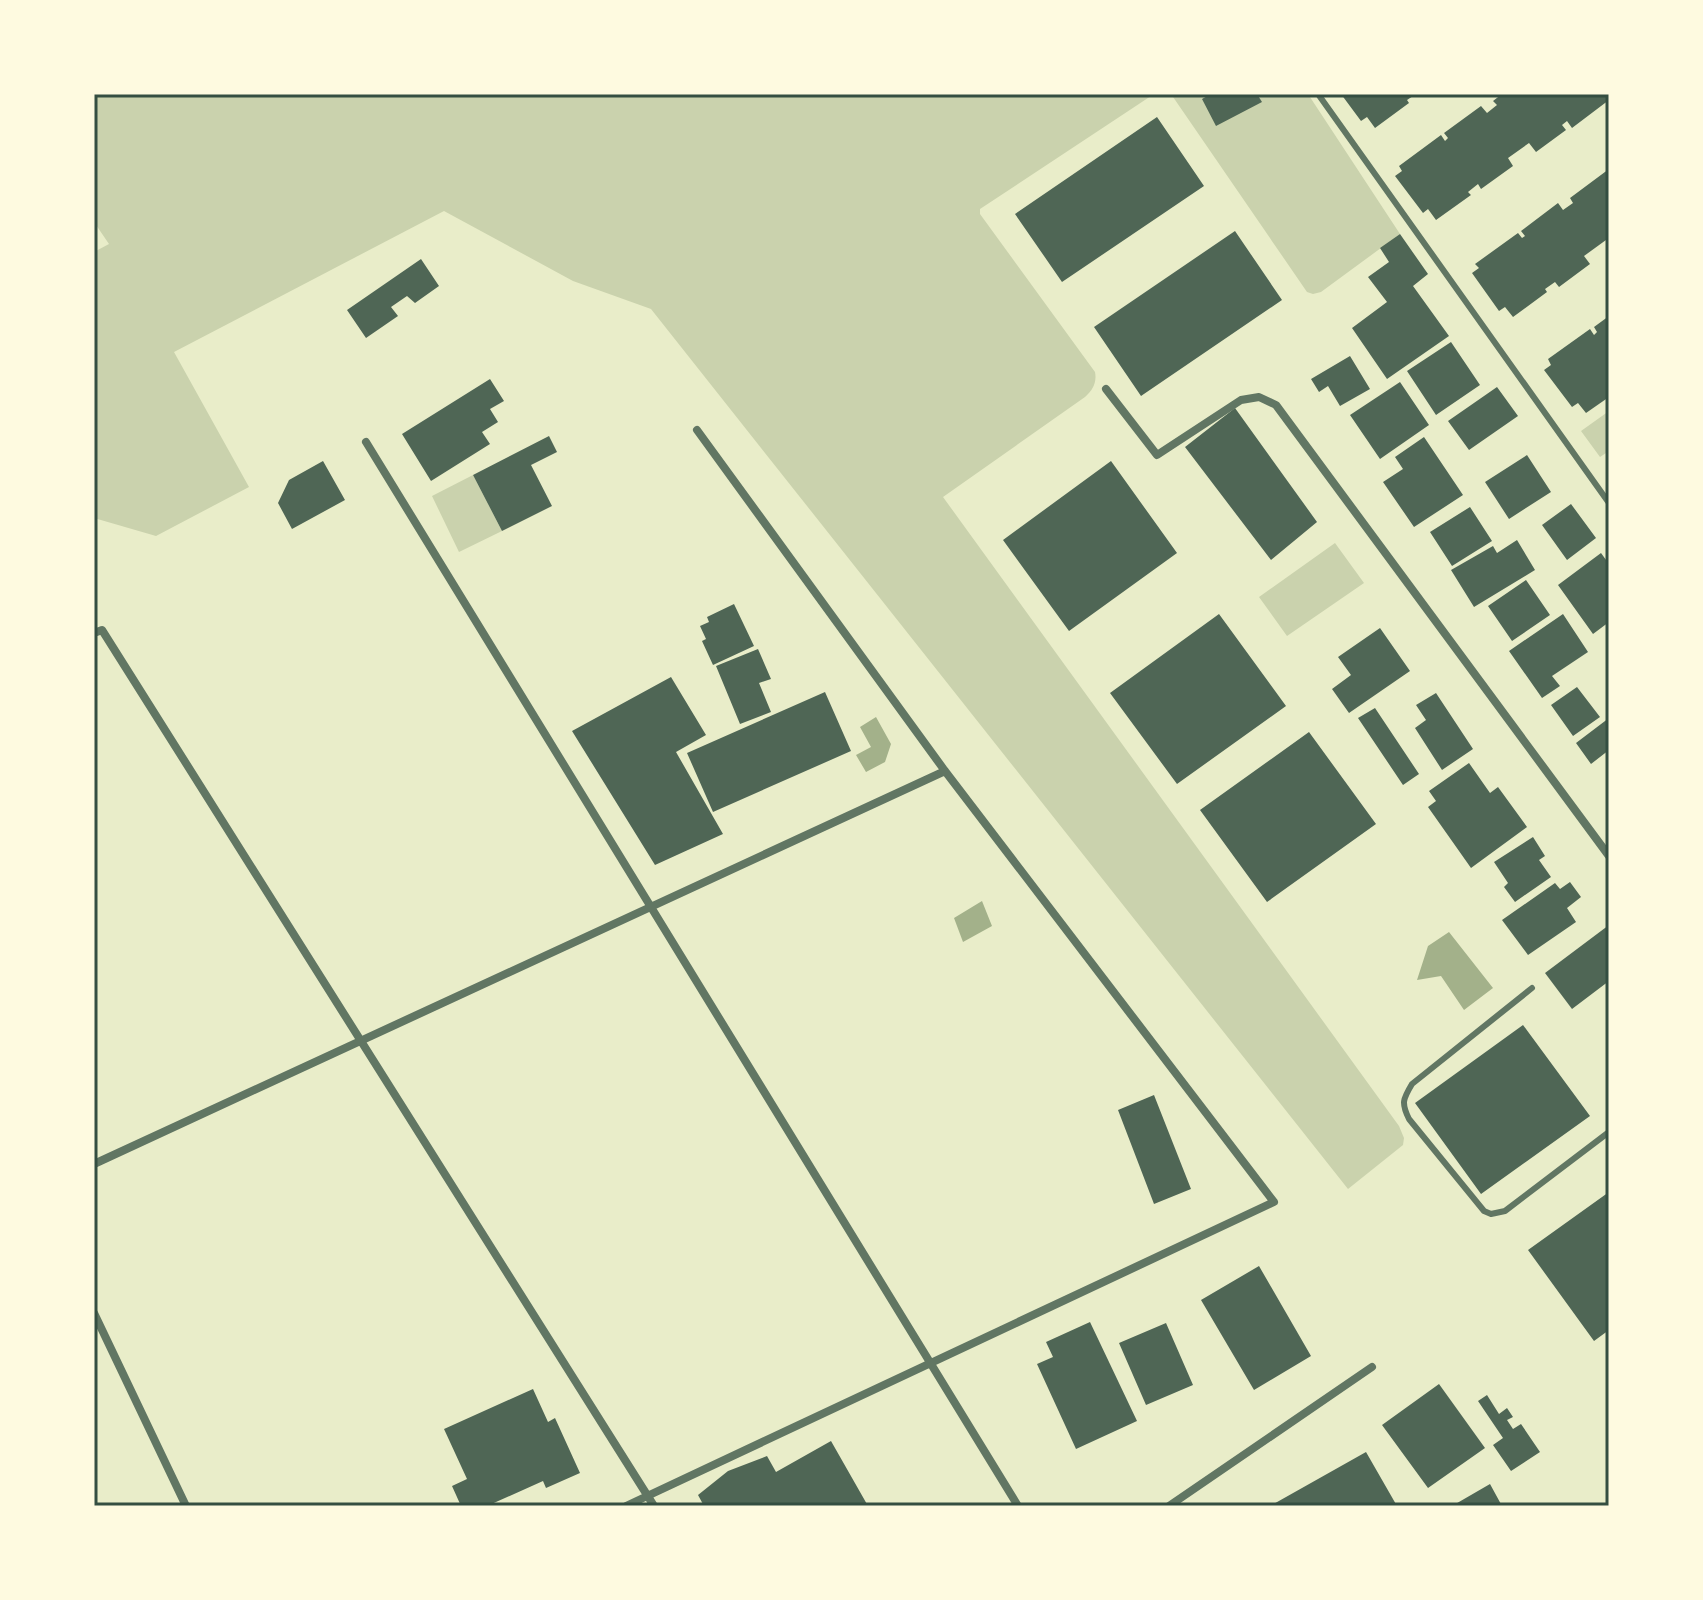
<svg xmlns="http://www.w3.org/2000/svg" width="1703" height="1600" font-family="Raleway,sans-serif">
<rect width="100%" height="100%" fill="#e9edc9"/>
<path fill="#cad2ad" d="M94,94H1154L980,209V214L1095,372C1097,382 1093,390 1085,397L943,497L1399,1126L1404,1138L1403,1145L1348,1189L651,309L573,281L444,211L174,352L249,487L156,536L94,518V252L109,244L94,222Z
M1171,94H1308L1400,234L1321,292L1313,294L1307,292Z
M1609,411V451L1600,457L1581,431Z
M473,475L502,531L459,552L432,496Z
M1335,543L1364,583L1287,636L1259,597Z"/>
<path fill="#a3b18a" d="M876,717L891,744L885,762L866,772L856,755L871,747L860,727Z
M982,901L992,926L963,942L954,918Z
M1449,932L1493,988L1464,1010L1441,976L1417,980L1428,946Z"/>
<path fill="#4f6655" d="M1211,94H1257L1262,102L1216,126L1202,99Z
M1341,94H1416L1407,100L1409,103L1375,128L1367,117L1361,121Z
M1502,94H1609V100L1572,128L1567,121L1562,125L1566,130L1536,152L1529,143L1508,158L1513,166L1481,189L1478,184L1468,192L1471,195L1436,220L1428,209L1423,213L1395,176L1402,171L1399,166L1441,135L1445,141L1448,138L1444,133L1481,106L1487,113L1497,105L1493,101Z
M1157,117L1204,186L1062,282L1015,214Z
M1609,169V244L1606,240L1584,256L1590,264L1559,287L1555,282L1545,289L1547,292L1513,317L1505,307L1499,311L1472,273L1479,268L1475,264L1518,233L1522,238L1525,236L1521,231L1558,203L1563,210L1573,203L1570,198Z
M1235,231L1282,300L1141,396L1094,327Z
M1400,234L1428,274L1413,286L1449,336L1387,379L1352,328L1387,302L1368,277L1389,262L1380,248Z
M421,259L439,286L415,303L407,296L391,307L398,316L366,338L347,310Z
M1609,316V397L1586,413L1578,403L1572,407L1544,370L1551,365L1548,359L1590,329L1594,335L1597,332L1594,327Z
M1451,342L1480,385L1436,415L1407,371Z
M1350,356L1370,389L1340,406L1328,386L1319,392L1311,379Z
M490,379L504,401L490,409L498,422L482,432L490,444L431,481L402,434Z
M1400,382L1429,425L1380,459L1350,415Z
M1497,387L1518,416L1469,450L1448,421Z
M1235,408L1317,522L1271,560L1185,447Z
M549,436L557,452L531,465L552,506L502,531L473,475Z
M1424,437L1463,495L1414,527L1383,482L1403,469L1395,457Z
M1527,455L1551,492L1509,519L1485,482Z
M323,461L345,500L292,529L278,503L289,480Z
M1111,461L1177,553L1069,631L1003,540Z
M1571,504L1596,538L1567,560L1542,525Z
M1470,507L1492,541L1452,566L1430,532Z
M1517,540L1535,570L1474,607L1451,570L1493,546L1497,553Z
M1601,553L1609,564V622L1593,634L1558,585Z
M1526,580L1550,615L1512,641L1488,606Z
M734,604L754,646L713,665L702,641L706,639L700,626L709,622L707,617Z
M1219,614L1286,706L1177,784L1110,693Z
M1563,614L1588,652L1552,676L1560,686L1542,698L1509,651Z
M1380,628L1410,671L1349,713L1332,689L1351,675L1338,657Z
M758,649L771,679L759,683L771,712L740,724L716,666Z
M671,677L706,735L676,752L723,834L655,865L572,731Z
M1577,687L1600,717L1573,736L1551,705Z
M825,692L851,751L713,812L687,753Z
M1436,693L1473,749L1442,770L1415,728L1426,720L1416,705Z
M1375,708L1419,774L1403,785L1358,718Z
M1609,718V750L1591,764L1576,743Z
M1309,732L1376,824L1267,902L1200,810Z
M1469,763L1490,793L1498,787L1527,827L1471,868L1428,807L1436,801L1429,791Z
M1533,837L1545,856L1539,860L1551,877L1515,902L1504,887L1508,883L1494,862Z
M1570,882L1581,897L1567,908L1576,922L1528,955L1502,920L1555,883L1560,889Z
M1609,925V981L1572,1009L1545,973Z
M1523,1025L1590,1116L1481,1194L1415,1103Z
M1154,1095L1191,1189L1154,1204L1118,1110Z
M1609,1192V1330L1594,1341L1528,1250Z
M1259,1266L1311,1356L1254,1390L1201,1300Z
M1090,1322L1137,1421L1076,1449L1037,1364L1053,1357L1046,1342Z
M1166,1323L1193,1385L1146,1405L1119,1343Z
M1439,1384L1485,1448L1428,1488L1382,1425Z
M533,1389L548,1422L555,1418L580,1473L546,1488L543,1481L487,1506H461L452,1486L467,1479L444,1429Z
M1487,1395L1499,1414L1507,1408L1513,1417L1507,1420L1513,1429L1521,1424L1540,1452L1511,1471L1493,1445L1503,1438L1478,1401Z
M831,1441L868,1506H704L698,1495L728,1471L767,1456L776,1472Z
M1366,1452L1397,1506H1270Z
M1490,1484L1502,1506H1452Z"/>
<g fill="none" stroke-linecap="round" stroke-linejoin="round">
<path stroke="#617663" stroke-width="6" d="M1318,94L1609,503
M1532,988L1412,1084C1403,1099 1401,1103 1409,1119L1484,1211L1491,1214L1505,1211L1609,1132"/>
<path stroke="#617663" stroke-width="8" d="M1106,389L1157,455L1241,400L1259,397L1276,405L1609,856
M366,442L1018,1506
M94,633L102,630L654,1506
M94,1164L945,771
M94,1313L186,1506
M626,1506L1274,1202L945,771L697,430
M1169,1506L1372,1367"/>
</g>
<rect width="1703" height="1600" fill="none" stroke="#fefae0" stroke-width="192"/>
<rect x="96" y="96" width="1511" height="1408" fill="none" stroke="#344e41" stroke-width="3"/>
</svg>
